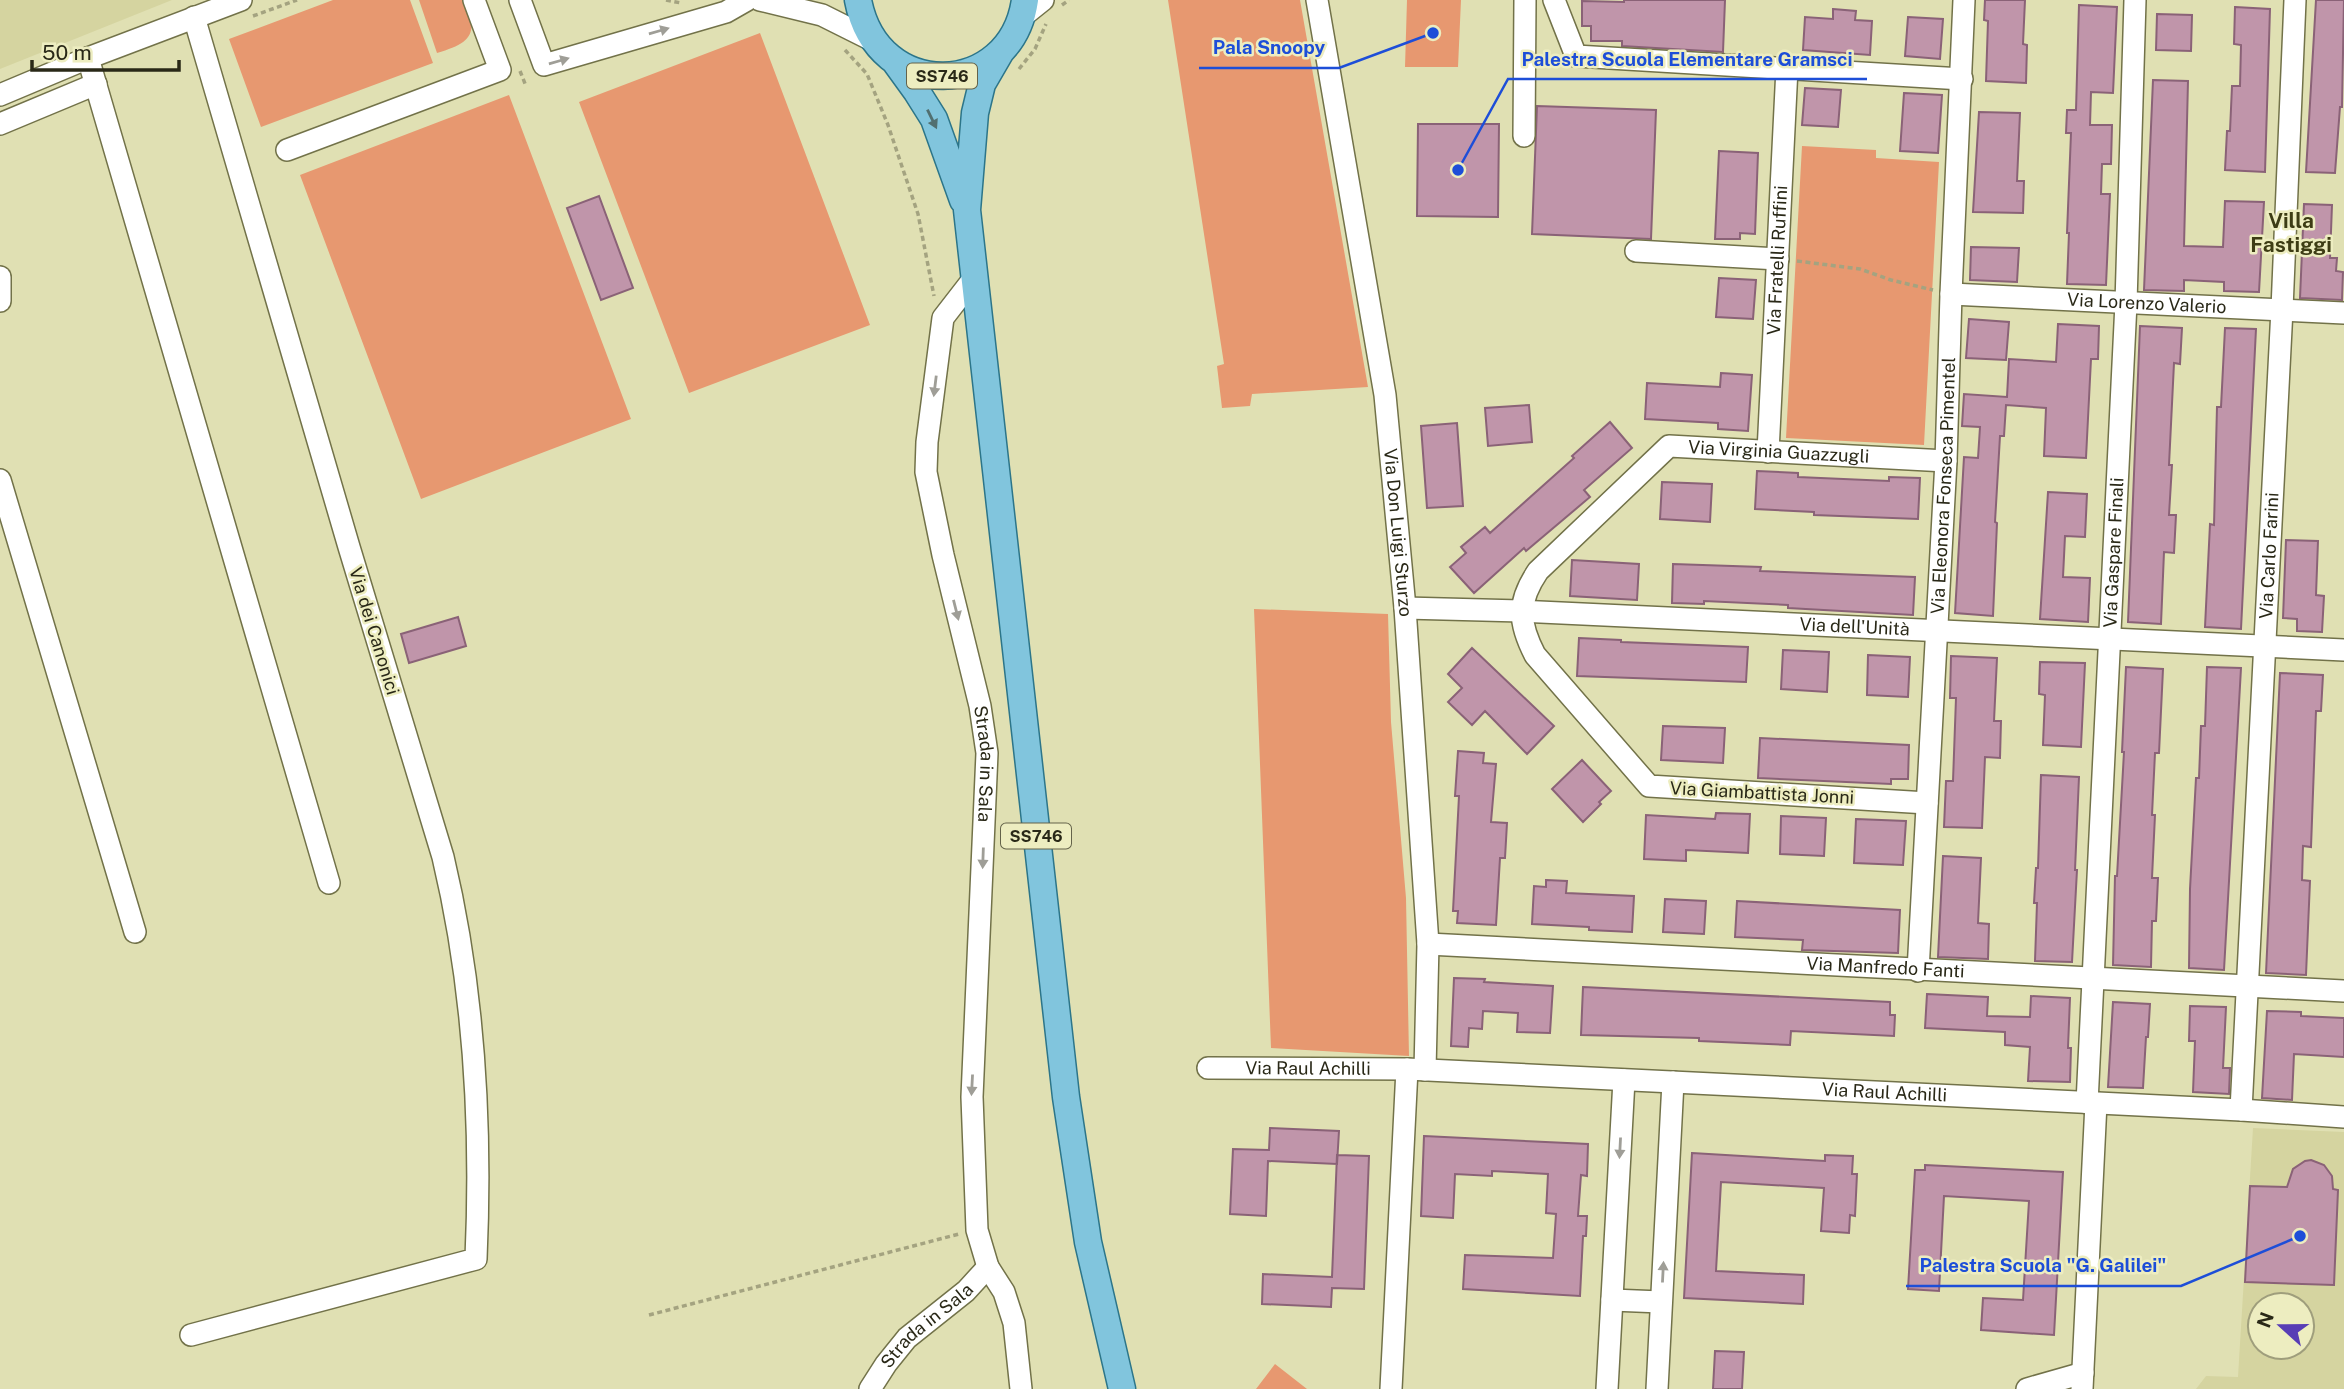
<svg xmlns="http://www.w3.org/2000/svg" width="2344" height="1389" font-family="'Public Sans',sans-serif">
<rect width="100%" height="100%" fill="#e0e0b3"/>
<path fill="#d5d4a0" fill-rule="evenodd" d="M0,0H172L0,69Z
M2253,1128L2344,1132V1389H2196L2206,1376L2238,1377ZM2260,1305H2302V1347H2260Z"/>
<path fill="#e79870" d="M333,0H410L433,63L261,127L229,39Z
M419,0H466C479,35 470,43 437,53Z
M1168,0H1300L1368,387L1252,394L1250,406L1222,408L1217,366L1224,364Z
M1407,0H1461L1458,67H1405Z
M760,33L870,325L689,393L579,102Z
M509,95L631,419L421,499L300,175Z
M1802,146L1876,150V158L1939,162L1924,445L1786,438Z
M1254,609L1388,614L1391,722L1406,898L1409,1056L1271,1048Z
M1275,1364L1307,1389H1256Z"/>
<path fill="#c095aa" stroke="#8a6277" stroke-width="2" d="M1624,0H1725L1723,52L1622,46V41H1591V26H1582V1L1624,2Z
M1985,0H2025L2023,44L2027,45L2026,83L1986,81L1988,21L1984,20Z
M2316,0H2344L2342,107H2340L2335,173L2306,172Z
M2079,5L2117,7L2113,93L2091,92L2090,125H2112L2111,164H2102L2101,194H2110L2106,285L2067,284L2069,233H2067L2071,133H2066L2067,110H2076Z
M2235,7L2270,9L2265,172L2225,170L2227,131H2230L2232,86H2240L2241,45L2234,44Z
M1833,9L1856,11L1855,20L1872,21L1870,55L1803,50L1805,17L1833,19Z
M2157,14L2192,15L2191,51L2156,50Z
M1908,17L1943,19L1940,59L1905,56Z
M2153,80L2188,81L2184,246L2223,247L2225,201L2264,202L2259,292L2224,291V282L2184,280V291L2144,290Z
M1805,88L1841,90L1838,127L1802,125Z
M1904,93L1942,95L1938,153L1900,151Z
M1537,106L1656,110L1651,239L1532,234Z
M1979,112L2020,113L2017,181H2024L2023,213L1973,212Z
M1418,124H1499L1498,217L1417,216Z
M1719,151L1758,153L1755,234L1740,233V239H1715Z
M599,196L633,288L601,300L567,208Z
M2304,204L2332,205L2330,258H2337L2336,271L2343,272L2342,300L2300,298Z
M1971,247L2019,248L2017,282L1970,280Z
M1719,278L1756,280L1753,319L1716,317Z
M1969,319L2009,322L2006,360L1966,358Z
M2058,324L2099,326L2098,359H2091L2086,458L2044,456L2046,408L2006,405L2004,436H2000L1995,522L1997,523L1993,616L1955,613L1964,457L1978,458L1980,427L1962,426L1964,394L2007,397L2009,359L2056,362Z
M2140,326L2182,328L2180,364L2174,363L2169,465H2172L2169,515H2176L2174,553L2164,552L2161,624L2128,622Z
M2225,328L2256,329L2241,629L2205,627L2210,524L2214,525L2217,407H2221Z
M1721,373L1752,375L1748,431L1718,429V423L1645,419L1647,383L1720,387Z
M1529,405L1532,442L1488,446L1485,408Z
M1610,422L1632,448L1584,490L1590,497L1526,551L1524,548L1474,593L1450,567L1466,553L1461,547L1485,527L1490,533L1574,458L1572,456Z
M1457,423L1463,506L1427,508L1421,426Z
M1757,471L1798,473V477L1889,481V477L1920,478L1918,519L1814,515V512L1755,509Z
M1662,482L1712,484L1710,522L1660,519Z
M2048,492L2087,494L2085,537L2065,536L2063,577L2090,578L2088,622L2040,619Z
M2286,540L2318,541L2316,595L2324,596L2322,632L2297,631V619L2283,618Z
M1572,560L1639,564L1637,600L1570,596Z
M1673,564L1761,567L1760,571L1915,577L1913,615L1788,608V605L1704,601V604L1672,603Z
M458,617L466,646L409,663L401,634Z
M1579,638L1621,640V642L1748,647L1746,682L1577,676Z
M1472,648L1554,726L1527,754L1485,711L1472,725L1448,702L1462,688L1448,674Z
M1783,650L1829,652L1827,692L1781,689Z
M1868,655L1910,657L1908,697L1867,695Z
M1951,656L1997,658L1994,721H2001L2000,758L1985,757L1982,828L1944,827L1946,781H1953L1956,698H1950Z
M2040,662L2085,663L2081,747L2043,745L2045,695L2039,694Z
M2126,667L2163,669L2159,753H2155L2152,815H2155L2152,878H2158L2156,921H2152L2151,967L2113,965L2115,876H2117L2124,752H2122Z
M2207,667L2241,668L2224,970L2189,968L2190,889L2196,778H2199L2201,726H2205Z
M2280,673L2323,675L2321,711H2316L2311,847L2303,846L2302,880L2310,881L2306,975L2266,973Z
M1663,726L1725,728L1723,763L1661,760Z
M1760,738L1909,745L1908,779H1891V784L1758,778Z
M1458,751L1484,753L1483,763L1496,764L1491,822L1507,823L1505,858H1500L1496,925L1457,923L1458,911H1453L1459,796H1455Z
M1582,760L1611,791L1599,802L1601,804L1583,822L1552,789Z
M2041,775L2079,777L2075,870H2077L2072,962L2035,961L2037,903H2034L2036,868H2038Z
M1716,813L1750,814L1748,853L1686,850V861L1644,859L1646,815L1715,819Z
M1781,816L1826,818L1824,856L1780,854Z
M1856,819L1906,821L1903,865L1854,863Z
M1943,856L1981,858L1978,923L1989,924L1988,959L1938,957Z
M1546,880L1567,881L1566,893L1634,896L1632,932L1589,930V927L1532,924L1534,886L1546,887Z
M1665,899L1706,901L1704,934L1663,932Z
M1737,901L1900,910L1898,953L1802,950L1803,940L1735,937Z
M1454,978L1485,979L1484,982L1553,986L1550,1033L1517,1032L1518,1013L1483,1011L1482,1029L1469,1028L1468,1047L1451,1046Z
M1583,987L1890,1002V1015H1895L1894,1036L1791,1031L1790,1045L1699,1041V1038L1581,1035Z
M1927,994L1988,997L1987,1016L2030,1017L2031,996L2070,998L2068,1048H2071L2070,1082L2028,1081L2030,1047L2005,1045V1032L1925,1028Z
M2113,1002L2150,1004L2148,1037H2146L2143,1088L2108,1087Z
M2190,1006L2226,1007L2223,1068H2230L2229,1094L2193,1092L2195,1041H2189Z
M2267,1011L2301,1012V1016L2344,1018V1057L2294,1054L2292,1100L2262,1098Z
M1270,1128L1339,1131L1337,1164L1268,1161L1266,1216L1230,1214L1233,1149L1269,1150Z
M1424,1136L1588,1144L1587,1176L1581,1175L1578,1216H1587L1586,1236H1583L1580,1296L1463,1289L1465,1255L1553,1258L1556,1214L1546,1213L1548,1174L1492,1171V1176L1455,1174L1453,1218L1421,1216Z
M1692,1153L1825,1161V1155L1853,1156L1852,1174H1857L1855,1216L1850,1215L1849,1233L1821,1231L1824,1188L1721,1182L1716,1271L1804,1275L1803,1304L1684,1298Z
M1337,1155L1369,1156L1364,1289L1332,1288L1331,1307L1262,1304L1263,1274L1332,1277Z
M2311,1160L2324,1165L2332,1176L2333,1189L2338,1190L2334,1285L2245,1282L2250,1186L2287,1187L2293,1169L2305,1161Z
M1925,1165L2063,1172L2054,1335L1981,1330L1983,1298L2023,1300L2029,1201L1944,1196L1939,1291L1908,1289L1915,1170H1925Z
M1715,1351L1744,1352L1742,1389H1713Z"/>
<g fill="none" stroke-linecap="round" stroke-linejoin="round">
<defs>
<g id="minor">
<path d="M520,0L544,65L726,12L747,0"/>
<path d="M760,0L822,15L872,40"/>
<path id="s1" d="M1317,0L1385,395L1405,608L1428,944L1425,1070"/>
<path d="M1554,0L1576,56L1962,79"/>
<path d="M1023,16L1043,0"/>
<path d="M88,58L329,883"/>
<path d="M0,95L88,58L241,0"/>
<path d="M0,124L96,84"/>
<path d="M1524,136L1525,0"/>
<path d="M287,150L500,70L474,0"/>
<path d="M1636,251L1778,259"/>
<path d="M0,277V301"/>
<path id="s2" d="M974,278L943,318L927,442L926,472L943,555L980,706L987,753L972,1097L977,1230L988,1267L1004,1292L1014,1323L1021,1389"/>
<path id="s3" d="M1951,294L2344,313"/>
<path id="s4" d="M1768,452L1787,68"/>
<path d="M0,480L135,932"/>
<path id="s5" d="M1405,608L1521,611L2344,650"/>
<path id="s6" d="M1927,803L1649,786L1535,655C1518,622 1517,602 1538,571L1669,446L1946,461"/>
<path id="s7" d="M1428,944L2344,991"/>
<path id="s8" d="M1918,971L1946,461L1951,294L1964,0"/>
<path id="s9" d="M1208,1068L1407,1069L2241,1110L2344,1117"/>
<path id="s10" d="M2087,1103L2126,303L2135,0"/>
<path id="s11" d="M2241,1110L2282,309L2295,0"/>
<path d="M1612,1300L1661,1302"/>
<path d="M191,1335L476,1259C482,1125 474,987 443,857L349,547L194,17"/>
<path id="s12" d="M870,1389L886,1364L907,1338L966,1291L988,1267"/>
<path d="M1391,1389L1407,1069"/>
<path d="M1607,1389L1624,1080"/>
<path d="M1657,1389L1673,1082"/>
<path d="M2027,1389L2083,1373"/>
<path d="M2082,1389L2096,1103"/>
</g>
<path id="major" d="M858,0C877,103 1011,99 1025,0
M1000,53L982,84L975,113L967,210L1066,1097L1088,1242L1122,1389
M896,63L917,92L934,119L963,200"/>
</defs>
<use href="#minor" stroke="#727249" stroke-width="24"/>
<use href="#major" stroke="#2c7589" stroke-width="29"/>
<path stroke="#a4a380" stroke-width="3.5" stroke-dasharray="5 3.5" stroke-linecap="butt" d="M666,0L681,3
M1062,5L1069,0
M253,16L297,0
M845,50L867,74L888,125L918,214L934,296
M1019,69L1035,49L1046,24
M520,71L526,86
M1797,261L1860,269L1891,280L1933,290
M649,1315L959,1234"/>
<use href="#minor" stroke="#fff" stroke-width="21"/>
<use href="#major" stroke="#81c5dd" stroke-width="26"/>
</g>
<defs><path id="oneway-solid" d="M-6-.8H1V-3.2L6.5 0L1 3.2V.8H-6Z" transform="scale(1.75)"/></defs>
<g fill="#9f9e97">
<use href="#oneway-solid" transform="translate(659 31) rotate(-16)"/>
<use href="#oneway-solid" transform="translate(559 61) rotate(-16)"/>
<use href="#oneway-solid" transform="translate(935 386) rotate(97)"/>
<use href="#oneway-solid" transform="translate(956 610) rotate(76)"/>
<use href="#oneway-solid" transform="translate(983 858) rotate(92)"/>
<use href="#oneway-solid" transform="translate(972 1085) rotate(93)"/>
<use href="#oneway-solid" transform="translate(1620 1148) rotate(93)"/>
<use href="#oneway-solid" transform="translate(1663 1272) rotate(-87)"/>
</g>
<use fill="#516f70" href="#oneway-solid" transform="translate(932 119) rotate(64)"/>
<g text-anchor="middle" stroke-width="5" stroke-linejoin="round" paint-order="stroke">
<g fill="#ededc0" stroke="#64634a" stroke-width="2">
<rect x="907" y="63.5" width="70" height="25" rx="5"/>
<rect x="1001" y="823.5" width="70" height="25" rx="5"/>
</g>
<g font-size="16" font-weight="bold" fill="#292817">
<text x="942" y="82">SS746</text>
<text x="1036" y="842">SS746</text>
</g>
<g font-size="18" fill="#292817" stroke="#ededc0">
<text dy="6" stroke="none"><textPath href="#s4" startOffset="192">Via Fratelli Ruffini</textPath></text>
<text dy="6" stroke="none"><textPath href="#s3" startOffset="196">Via Lorenzo Valerio</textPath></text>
<text dy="6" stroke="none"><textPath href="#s6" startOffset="833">Via Virginia Guazzugli</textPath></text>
<text dy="6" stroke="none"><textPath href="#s8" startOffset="486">Via Eleonora Fonseca Pimentel</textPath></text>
<text dy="6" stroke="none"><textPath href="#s1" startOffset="539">Via Don Luigi Sturzo</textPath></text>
<text dy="6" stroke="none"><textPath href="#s10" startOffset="551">Via Gaspare Finali</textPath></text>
<text dy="6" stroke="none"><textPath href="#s11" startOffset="555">Via Carlo Farini</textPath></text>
<text dy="6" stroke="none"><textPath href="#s5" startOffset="450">Via dell'Unità</textPath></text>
<text transform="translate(374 631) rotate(73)" y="6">Via dei Canonici</text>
<text dy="6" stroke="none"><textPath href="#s2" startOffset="504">Strada in Sala</textPath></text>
<text transform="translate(1762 793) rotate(3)" y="6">Via Giambattista Jonni</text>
<text dy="6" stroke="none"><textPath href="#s7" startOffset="458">Via Manfredo Fanti</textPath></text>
<text dy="6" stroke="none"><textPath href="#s9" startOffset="100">Via Raul Achilli</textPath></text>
<text dy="6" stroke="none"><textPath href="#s9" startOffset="677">Via Raul Achilli</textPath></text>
<text dy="6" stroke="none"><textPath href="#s12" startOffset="86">Strada in Sala</textPath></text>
</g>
<g font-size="21" font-weight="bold" fill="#3d3c14" stroke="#ededc0">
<text x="2291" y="228">Villa<tspan x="2291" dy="24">Fastiggi</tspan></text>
</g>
</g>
<path fill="none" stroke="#1d4ed8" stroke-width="2.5" d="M1433 33L1339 68H1199M1458 170L1508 79H1867M2300 1236L2181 1286H1906"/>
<g fill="#1d4ed8" stroke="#ededc0" stroke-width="2.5">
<circle cx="1433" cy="33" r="7"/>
<circle cx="1458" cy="170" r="7"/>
<circle cx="2300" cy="1236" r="7"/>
</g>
<g font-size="19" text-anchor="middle" font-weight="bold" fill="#1d4ed8" stroke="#ededc0" stroke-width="5" stroke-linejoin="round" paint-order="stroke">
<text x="1269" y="54">Pala Snoopy</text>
<text x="1687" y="66">Palestra Scuola Elementare Gramsci</text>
<text x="2043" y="1272">Palestra Scuola "G. Galilei"</text>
</g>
<g transform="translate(2281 1326) rotate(291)"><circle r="33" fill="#ededc0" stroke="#9f9e7c" stroke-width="2"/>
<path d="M0-5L12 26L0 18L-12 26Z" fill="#583db5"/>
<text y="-10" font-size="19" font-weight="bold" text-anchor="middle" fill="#292817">N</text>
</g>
<path d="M32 60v10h147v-10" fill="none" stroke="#292817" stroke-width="3.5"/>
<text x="42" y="60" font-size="21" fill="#292817" stroke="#ededc0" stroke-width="5" paint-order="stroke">50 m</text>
</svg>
